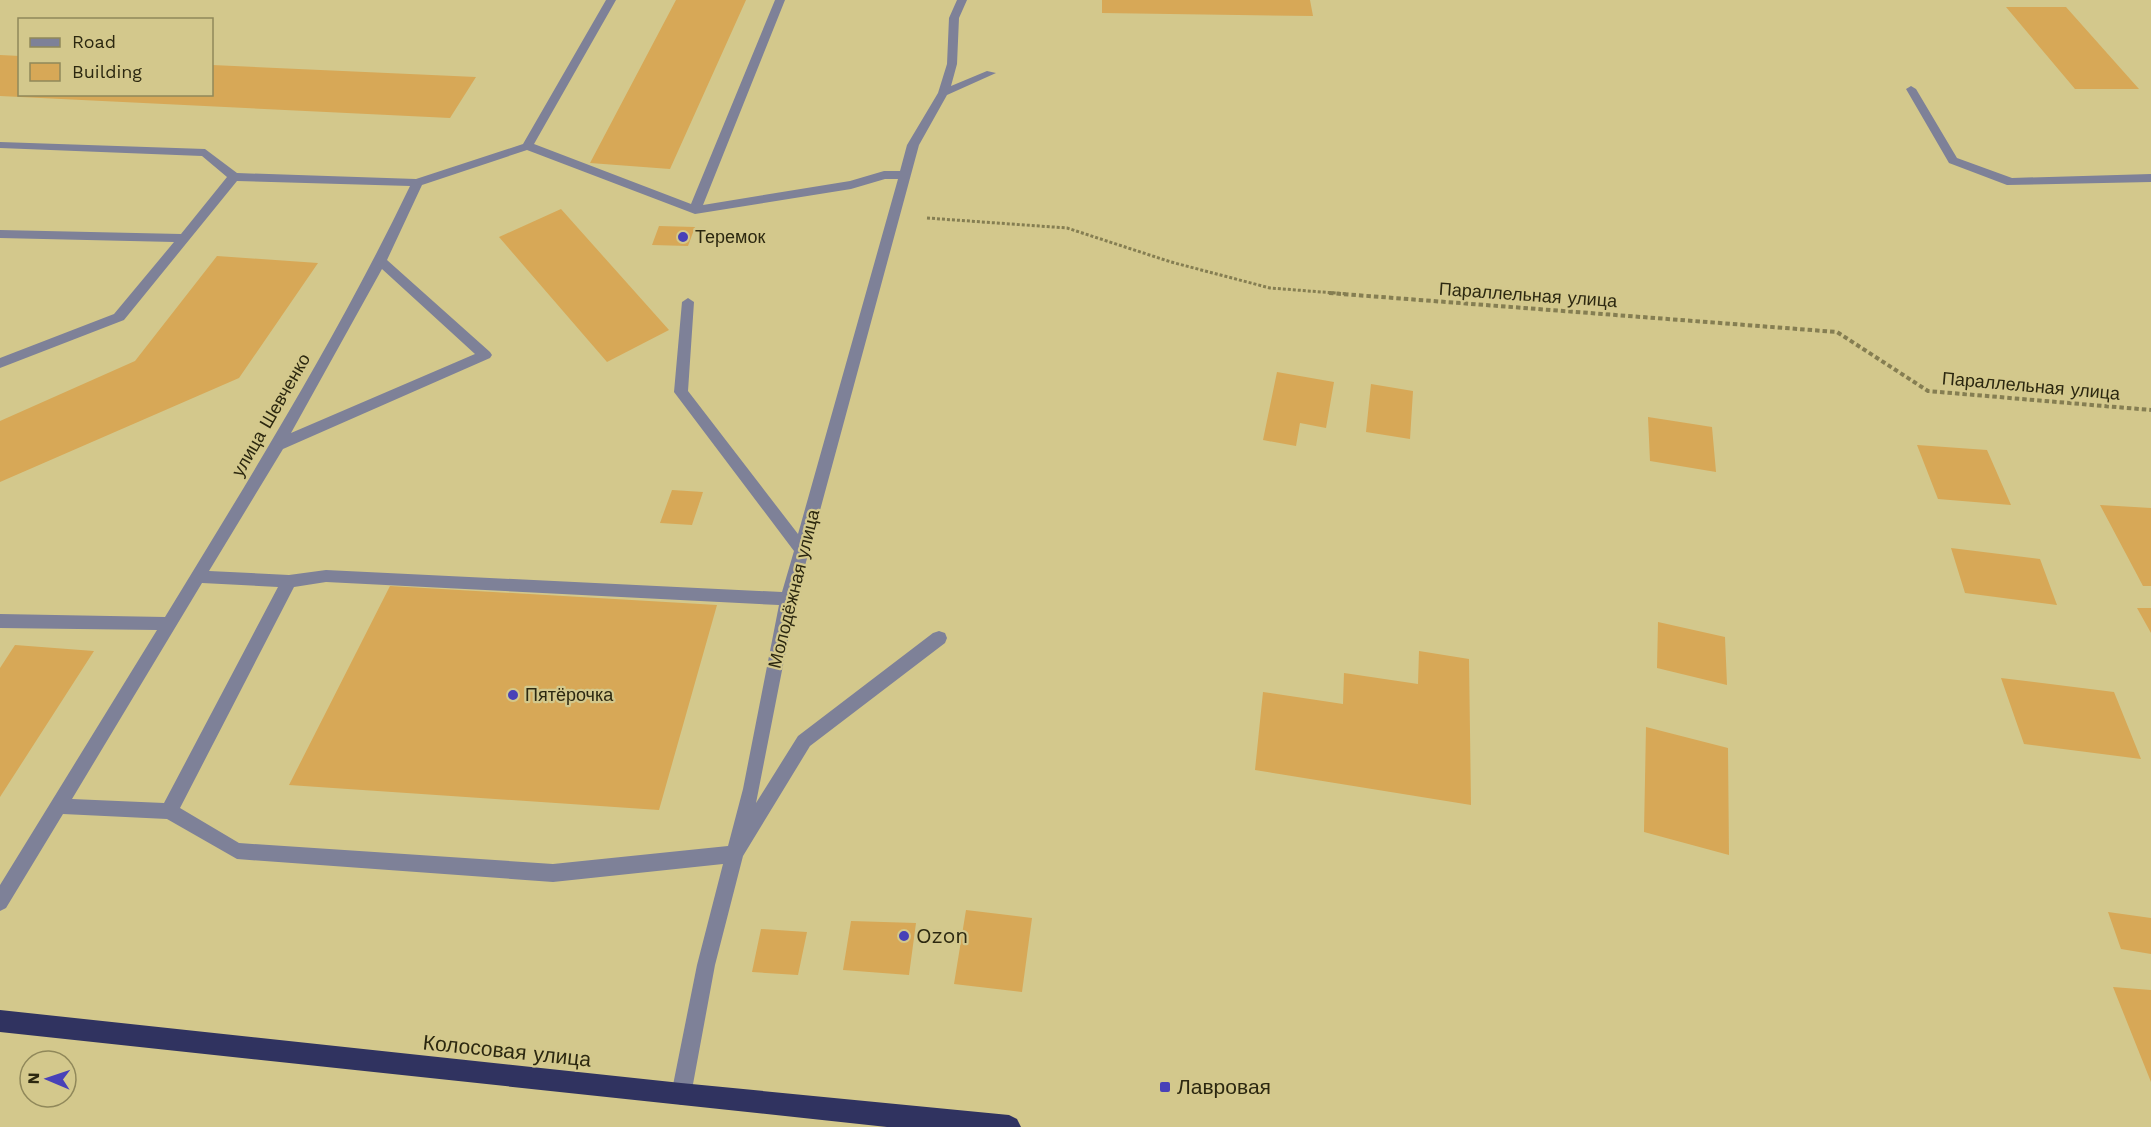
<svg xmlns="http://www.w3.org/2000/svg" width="2151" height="1127" font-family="'Work Sans',sans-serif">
<rect width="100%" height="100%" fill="#d3c88c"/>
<path fill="#d7a857" d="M676,0H746L670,169L590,163Z
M1102,0H1310L1313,16L1102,13Z
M2006,7H2066L2139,89H2075Z
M0,55L20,56V94H212V65L476,77L450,118L0,96Z
M561,209L669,330L607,362L499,237Z
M659,226L695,227L688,246L652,245Z
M217,256L318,263L239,378L0,482V421L135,361Z
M1277,372L1334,382L1326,428L1300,423L1296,446L1263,440Z
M1371,384L1413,391L1410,439L1366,432Z
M1648,417L1712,427L1716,472L1650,461Z
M1917,445L1987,450L2011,505L1938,499Z
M672,490L703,492L692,525L660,523Z
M2100,505L2151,508V586H2143Z
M1951,548L2040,559L2057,605L1965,593Z
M390,586L717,605L659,810L289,785Z
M2137,608H2151V633Z
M1658,622L1725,637L1727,685L1657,668Z
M15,645L94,651L0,797V668Z
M1419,651L1469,659L1471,805L1255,770L1263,692L1343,704L1344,673L1418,684Z
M2001,678L2114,692L2141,759L2024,744Z
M1646,727L1728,748L1729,855L1644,832Z
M966,910L1032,918L1022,992L954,984Z
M2108,912L2151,918V954L2121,949Z
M851,921L916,923L909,975L843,970Z
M761,929L807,932L798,975L752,972Z
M2113,987L2151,990V1082Z"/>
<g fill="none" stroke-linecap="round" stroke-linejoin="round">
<path stroke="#857e52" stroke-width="3" stroke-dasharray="3 2" stroke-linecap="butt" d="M927,218L1067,228L1171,262L1270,288L1348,294"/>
<path stroke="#857e52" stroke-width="4" stroke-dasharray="4.5 3" stroke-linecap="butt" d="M1329,293L1837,332L1928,391L2151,410"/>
<path fill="#7e8198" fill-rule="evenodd" d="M606,0H616L534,144L691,204L775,0H785L703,205L850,181L884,171H900L907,145L938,93L947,64L949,18L957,0H967L959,18L957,64L951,86L987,71L996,73L947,95L919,145L796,599L756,803L798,736L933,633L939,631L945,633L947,638L945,643L810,746L743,856L715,965L691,1095L688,1102L681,1105L674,1102L671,1095L697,965L723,864L553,882L237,859L167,819L63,814L6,908L0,911V885L157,630L0,628V614L165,617C251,476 338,336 410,186L237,181L124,320L0,368V358L114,314L174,242L0,238V230L181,234L227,177L202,156L0,148V142L205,149L237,173L416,179L523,144ZM527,150L695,214L851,189L885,179H898L798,534L688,391L694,302L688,298L682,302L674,392L794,551L782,592L326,570L289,575L209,571L283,449L490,358L492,355L490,352L387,260L422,185ZM382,269L475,354L291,433ZM326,582L779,605L743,789L728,846L553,864L239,843L180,808L294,587ZM202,583L278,587L164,803L72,799Z
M1911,86L1916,89L1957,158L2012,178L2151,174V182L2007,185L1949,163L1906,89Z"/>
<path fill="#303360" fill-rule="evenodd" d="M0,1010L681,1083L1009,1115L1017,1119L1021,1127H887L0,1032Z"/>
</g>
<g fill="#4841b8" stroke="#d3c88c" stroke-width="2">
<circle cx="683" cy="237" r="6"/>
<circle cx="513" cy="695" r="6"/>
<circle cx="904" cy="936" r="6"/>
<rect x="1159" y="1081" width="12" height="12" rx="3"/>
</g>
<g text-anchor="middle" stroke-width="4.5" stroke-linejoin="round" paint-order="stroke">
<g font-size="18" fill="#2c2810" stroke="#d3c88c" text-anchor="start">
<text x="695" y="243">Теремок</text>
<text x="525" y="701">Пятёрочка</text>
</g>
<g font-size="18" fill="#2c2810" stroke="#d3c88c">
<text transform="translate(1528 295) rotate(4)" y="6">Параллельная улица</text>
<text transform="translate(2031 386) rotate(5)" y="6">Параллельная улица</text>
<text transform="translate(271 415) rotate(-60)" y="6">улица Шевченко</text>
<text transform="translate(794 589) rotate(-76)" y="6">Молодёжная улица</text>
</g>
<g font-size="21" fill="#2c2810" stroke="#d3c88c" text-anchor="start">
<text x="916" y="943">Ozon</text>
<text x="1177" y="1094">Лавровая</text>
</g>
<g font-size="21" fill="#2c2810" stroke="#d3c88c">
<text transform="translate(507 1051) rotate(6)" y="7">Колосовая улица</text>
</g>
</g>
<rect x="18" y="18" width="195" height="78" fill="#d3c88c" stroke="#90885a" stroke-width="1.5"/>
<rect x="30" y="38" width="30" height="9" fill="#7e8198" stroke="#90885a" stroke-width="1.5"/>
<text x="72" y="48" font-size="18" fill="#2c2810">Road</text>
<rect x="30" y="63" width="30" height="18" fill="#d7a857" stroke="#90885a" stroke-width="1.5"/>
<text x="72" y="78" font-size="18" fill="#2c2810">Building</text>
<g transform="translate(48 1079) rotate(272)"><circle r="28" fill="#d3c88c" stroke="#90885a" stroke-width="1.5"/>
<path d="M0-4.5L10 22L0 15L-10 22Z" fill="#4841b8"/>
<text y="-9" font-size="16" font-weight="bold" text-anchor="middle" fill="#2c2810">N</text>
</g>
</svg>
